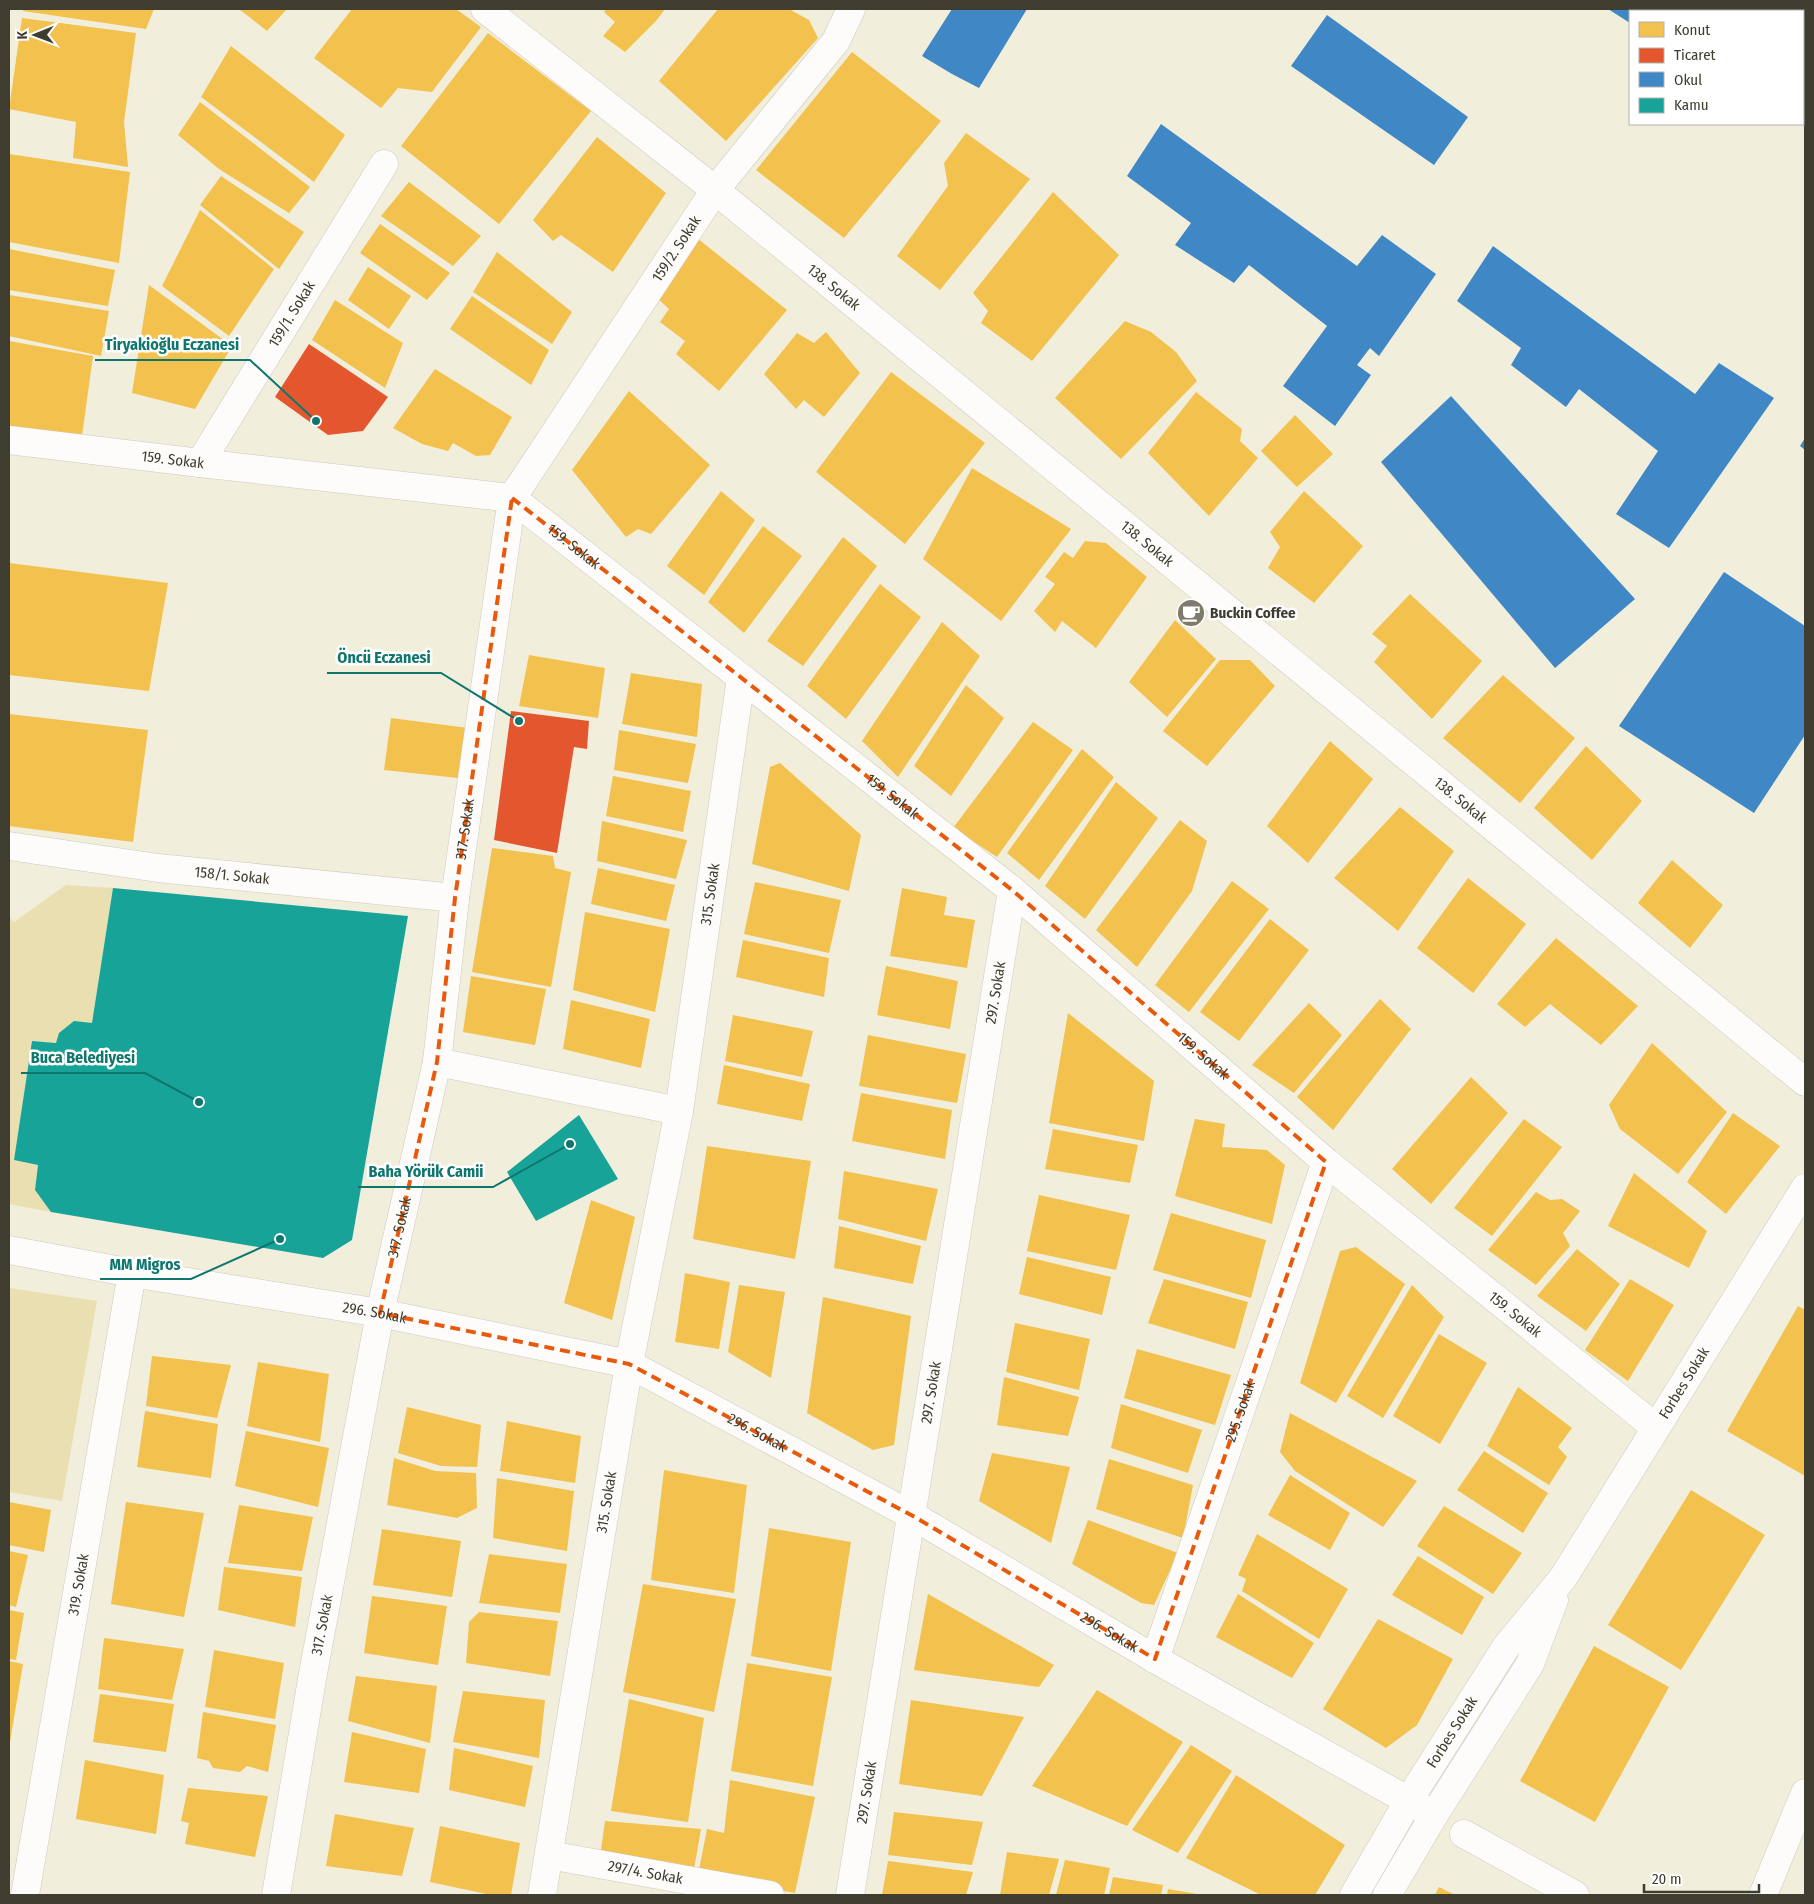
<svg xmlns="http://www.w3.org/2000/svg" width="1814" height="1904" font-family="'Fira Sans Condensed',sans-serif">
<rect width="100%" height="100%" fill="#f2eedc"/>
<path fill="#e9dfb1" d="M66,885L113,888L92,1023L56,1043L32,1041L14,1160L38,1165L35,1190L51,1212L9,1204V917L14,922Z
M9,1288L97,1301L62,1501L9,1492Z"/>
<path fill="#f2c14e" d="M23,9H154L146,29L23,11Z
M239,9H287L267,31Z
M352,9H456L481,27L432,92L398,88L381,108L314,58Z
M606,9H665L656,21L625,52L603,36L615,22L604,12Z
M718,9H789L809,20L818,38L726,141L659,81Z
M22,18L136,33L124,122L128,167L73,158L76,122L9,109Z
M488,33L591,111L499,224L401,146Z
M231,46L345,135L314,182L201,97Z
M852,52L941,121L844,238L756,170Z
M200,102L310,187L289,213L219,169L178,135Z
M966,133L1030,179L940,290L897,256L948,186L944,163Z
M597,137L666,193L613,272L561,235L553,241L533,220Z
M9,154L130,172L119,263L9,242Z
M221,176L304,232L279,269L200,205Z
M409,182L481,236L453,266L381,216Z
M1053,192L1119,255L1032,361L981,323L988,311L973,293Z
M200,210L274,269L229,336L162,286Z
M380,224L450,273L427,300L360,253Z
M697,238L787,310L719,391L676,354L685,341L660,322L669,309L654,295Z
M9,249L115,270L108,306L9,290Z
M497,252L572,312L552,344L473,292Z
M368,267L411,296L389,329L348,300Z
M149,285L232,346L195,409L132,393Z
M9,295L109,311L101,356L9,336Z
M472,296L549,350L531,385L450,329Z
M335,300L403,343L385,388L312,340Z
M1125,321L1151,332L1176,352L1197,381L1121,459L1055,398Z
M826,332L860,373L824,417L804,400L796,409L764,374L797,333L814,343Z
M9,341L93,356L81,443L9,433Z
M435,369L512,417L490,455L476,456L453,443L448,451L422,444L393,428Z
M891,372L985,443L905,544L816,472Z
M629,391L710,465L651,534L638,529L626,537L572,470Z
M1196,392L1242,429L1240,441L1258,458L1209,516L1148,453Z
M1295,415L1333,454L1297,487L1261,451Z
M972,468L1071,529L1001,621L923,559Z
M721,491L755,520L704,595L667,566Z
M1304,491L1363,546L1314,603L1268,568L1280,547L1270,532Z
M763,526L802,556L744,633L708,602Z
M843,537L877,566L803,666L767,641Z
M1085,541L1106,543L1147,577L1096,648L1062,621L1055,632L1034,611L1055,584L1045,577L1064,552L1073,558Z
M9,563L168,583L149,691L9,675Z
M880,584L921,617L846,719L807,686Z
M1410,594L1482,661L1432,719L1374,662L1387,646L1372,634Z
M1175,620L1216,659L1167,717L1129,682Z
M942,622L980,656L898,777L862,741Z
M529,655L605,668L598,718L519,706Z
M1220,660H1250L1275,686L1207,766L1163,731Z
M631,673L702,684L697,737L622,724Z
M1503,675L1575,738L1520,803L1443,738Z
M966,685L1004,718L951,796L914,766Z
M9,714L148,730L133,842L9,826Z
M391,718L468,728L458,778L384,770Z
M1033,722L1073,750L997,857L953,828Z
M619,730L696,744L688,783L614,770Z
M1330,741L1373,779L1308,863L1267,826Z
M1586,746L1642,801L1592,860L1534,808Z
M1082,749L1114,777L1039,880L1007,853Z
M780,763L861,835L849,891L752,864L770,767Z
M613,776L691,791L683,832L606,816Z
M1116,782L1158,818L1085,919L1045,886Z
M1400,807L1454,851L1398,931L1334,878Z
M1180,820L1207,841L1192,891L1137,967L1096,930Z
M602,821L687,840L676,879L597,861Z
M492,848L553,856L555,868L571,872L551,987L472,972Z
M1672,860L1723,905L1690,948L1638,903Z
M598,868L675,885L666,921L591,904Z
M1468,878L1526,924L1473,993L1417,948Z
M1232,881L1269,909L1189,1012L1155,985Z
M755,882L841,900L829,953L744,934Z
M902,888L947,897L944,915L975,920L967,968L890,956Z
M585,912L670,929L655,1012L573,990Z
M1270,919L1309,950L1239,1041L1200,1012Z
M1556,938L1638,1006L1601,1045L1550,1004L1525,1027L1497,1004Z
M743,940L829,958L824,997L736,977Z
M886,966L958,981L950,1029L877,1015Z
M471,976L546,989L535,1045L463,1032Z
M1380,999L1411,1029L1333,1130L1297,1097Z
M571,1000L650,1019L641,1068L563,1049Z
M1309,1003L1342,1035L1294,1093L1252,1065Z
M1068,1013L1154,1081L1144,1141L1049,1123Z
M733,1015L813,1031L802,1077L725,1061Z
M868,1035L966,1054L957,1103L859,1086Z
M1652,1043L1727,1112L1678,1174L1620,1129L1609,1105Z
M724,1065L810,1084L802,1121L717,1104Z
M1471,1077L1508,1113L1431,1204L1392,1169Z
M861,1093L952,1110L945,1159L852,1141Z
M1733,1113L1780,1146L1726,1214L1687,1182Z
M1195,1119L1225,1124L1222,1147L1267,1150L1285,1165L1272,1224L1175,1196Z
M1524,1119L1562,1147L1492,1236L1454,1208Z
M1053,1129L1138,1145L1130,1183L1045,1169Z
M707,1146L811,1161L795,1259L693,1239Z
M844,1171L938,1189L926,1241L838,1219Z
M1634,1173L1707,1231L1689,1268L1608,1226Z
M1536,1192L1550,1200L1562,1199L1580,1211L1563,1233L1570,1246L1536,1285L1488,1250Z
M1039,1195L1130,1215L1116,1270L1027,1251Z
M591,1200L635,1217L612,1320L564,1303Z
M1171,1213L1266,1240L1251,1298L1153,1270Z
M839,1226L921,1246L913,1284L834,1268Z
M1356,1247L1405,1284L1336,1403L1300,1383L1340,1251Z
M1577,1249L1620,1284L1586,1331L1537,1296Z
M1027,1257L1111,1277L1102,1315L1019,1294Z
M685,1273L730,1282L719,1349L675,1342Z
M1164,1279L1248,1302L1235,1349L1148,1323Z
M1630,1279L1674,1305L1628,1381L1585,1350Z
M739,1285L785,1292L771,1378L728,1352Z
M1412,1285L1444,1317L1383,1418L1347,1396Z
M823,1297L911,1316L894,1445L873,1450L807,1413Z
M1798,1306L1805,1310V1476L1727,1431Z
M1015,1323L1090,1339L1079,1390L1006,1372Z
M1439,1334L1487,1363L1440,1444L1393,1416Z
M1137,1349L1231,1375L1215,1425L1124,1398Z
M152,1356L231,1365L217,1418L146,1406Z
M258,1362L329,1374L320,1442L247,1426Z
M1004,1377L1079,1397L1068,1436L997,1425Z
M1518,1387L1572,1428L1558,1447L1567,1457L1549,1485L1487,1446Z
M1121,1404L1202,1430L1188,1473L1111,1448Z
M407,1407L481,1425L477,1467L441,1466L398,1453Z
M145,1411L218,1424L211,1478L137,1467Z
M1290,1413L1417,1481L1383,1527L1295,1471L1280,1452Z
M507,1421L581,1436L575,1483L500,1471Z
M246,1431L329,1448L318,1507L235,1486Z
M1484,1451L1548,1493L1523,1533L1457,1490Z
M992,1453L1070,1467L1051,1543L979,1501Z
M394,1458L435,1471L476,1473L477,1508L457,1518L387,1505Z
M1109,1459L1193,1485L1183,1538L1096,1509Z
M664,1470L747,1485L734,1593L651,1580Z
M1290,1475L1350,1513L1330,1550L1268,1515Z
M497,1478L574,1491L567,1551L493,1538Z
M1691,1490L1765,1535L1681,1670L1608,1625Z
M9,1502L51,1510L44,1552L9,1545Z
M126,1502L204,1513L184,1617L111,1604Z
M239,1505L313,1517L302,1571L228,1563Z
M1444,1506L1522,1553L1493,1594L1417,1546Z
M1088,1520L1178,1553L1154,1605L1141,1603L1072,1564Z
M769,1528L851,1542L831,1671L751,1656Z
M382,1529L461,1541L452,1597L373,1585Z
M1257,1534L1348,1589L1319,1639L1242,1591L1246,1579L1238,1575Z
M9,1551L28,1555L16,1607L9,1605Z
M489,1554L567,1564L560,1613L479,1603Z
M1418,1556L1484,1597L1462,1635L1392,1595Z
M224,1567L302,1577L295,1627L218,1610Z
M643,1584L736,1599L714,1712L623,1692Z
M928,1594L1054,1665L1039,1687L914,1670Z
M1238,1594L1314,1643L1292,1678L1216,1637Z
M372,1596L447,1606L438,1665L364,1653Z
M9,1610L24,1613L16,1660L9,1659Z
M479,1612L558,1621L550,1676L466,1663L469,1622Z
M1378,1619L1453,1659L1417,1725L1386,1748L1323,1709Z
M104,1638L184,1649L172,1700L98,1689Z
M1594,1646L1669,1687L1595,1822L1520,1781Z
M214,1650L284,1663L275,1719L205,1707Z
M9,1661L23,1664L10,1742H9Z
M747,1663L832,1677L813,1786L731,1771Z
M356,1676L437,1686L430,1743L348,1721Z
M1097,1690L1183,1742L1127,1826L1032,1786Z
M463,1691L545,1700L539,1758L453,1742Z
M100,1694L174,1704L166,1752L93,1742Z
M629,1699L704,1718L688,1822L611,1811Z
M911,1700L1024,1717L982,1796L899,1784Z
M203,1712L276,1725L268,1772L247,1766L240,1772L213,1768L209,1761L197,1758Z
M352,1732L426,1749L419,1793L344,1782Z
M1191,1745L1232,1771L1178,1853L1132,1830Z
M454,1748L533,1766L525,1807L449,1790Z
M85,1760L164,1775L156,1834L76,1819Z
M1236,1775L1345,1845L1315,1895H1261L1186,1858Z
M730,1780L815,1797L795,1893L698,1875L707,1829L724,1833Z
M188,1788L268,1796L255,1857L185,1844L189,1823L181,1821Z
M894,1812L983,1822L972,1865L888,1855Z
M335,1814L414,1828L402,1876L326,1866Z
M605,1821L701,1829L693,1875L600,1857Z
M440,1826L520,1843L511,1895H491L430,1882Z
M1007,1852L1059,1859L1049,1895H1000Z
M1065,1860L1110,1868L1104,1895H1056Z
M888,1861L973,1872L966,1895H882Z
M1113,1877L1163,1885L1161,1895H1109Z
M1439,1887L1455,1895H1435Z
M1168,1889L1197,1894L1196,1895H1167Z"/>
<path fill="#e4572e" d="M309,344L388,397L363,431L328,435L275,397Z
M511,711L589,721L587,749L574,747L557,853L494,840Z"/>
<path fill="#3f88c5" d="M952,9H1027L979,88L952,74L922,56Z
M1608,9H1641L1640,11H1630V23Z
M1750,9H1805V45L1803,43V11H1754Z
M1327,15L1468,117L1434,165L1291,66Z
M1161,124L1357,266L1382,235L1436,274L1379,356L1370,348L1357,365L1371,375L1335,426L1283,386L1327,326L1249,265L1234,283L1175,245L1191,223L1127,176Z
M1493,246L1695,394L1719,363L1774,398L1669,548L1616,514L1658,451L1579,389L1566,407L1511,365L1521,348L1457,301Z
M1451,396L1635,599L1555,668L1381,462Z
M1805,438V450L1800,446Z
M1724,572L1805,626V735L1754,813L1619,726Z"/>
<path fill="#17a398" d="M113,888L408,916L352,1240L323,1258L51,1212L35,1190L38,1165L14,1160L32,1041L56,1043L59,1033L74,1021L92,1023Z
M579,1115L618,1179L536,1221L507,1172Z"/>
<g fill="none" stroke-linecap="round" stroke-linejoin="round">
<defs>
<g id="street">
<path id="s1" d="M485,9L715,190L1805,1082"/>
<path id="s2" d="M200,463L384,164"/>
<path id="s3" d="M9,846L158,868L455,898"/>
<path d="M437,1062L679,1111"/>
<path id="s4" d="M1155,1659L1326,1162"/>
<path d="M1464,1834L1575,1895"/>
<path id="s5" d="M549,1855L770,1895"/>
<path id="s6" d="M25,1895L132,1273"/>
<path id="s7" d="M276,1895L312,1679L380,1313"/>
<path id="s8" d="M542,1895L629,1364L679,1111L741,678"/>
<path id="s9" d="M850,1895L1012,890"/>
</g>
<g id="secondary">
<path id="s10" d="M9,440L200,463L512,498L1012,890L1326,1162L1655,1427"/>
<path id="s11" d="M9,1250L132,1273L380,1313L629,1364L913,1516L1155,1659L1434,1815"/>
<path id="s12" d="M380,1313L437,1062L455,898L512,498L715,190L836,41L851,9"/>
<path id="s13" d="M1354,1895L1409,1800L1447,1740L1506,1647L1563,1578L1805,1188"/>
<path d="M1387,1895L1434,1815L1530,1664L1554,1600"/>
<path d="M1763,1895L1805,1793"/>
</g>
</defs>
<use href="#street" stroke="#cdcabc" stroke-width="29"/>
<use href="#secondary" stroke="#cdcabc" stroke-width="29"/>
<use href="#street" stroke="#fdfcfa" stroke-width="28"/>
<use href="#secondary" stroke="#fdfcfa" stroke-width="28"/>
</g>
<path fill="none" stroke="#e8590c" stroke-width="4" stroke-dasharray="10 6" stroke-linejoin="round" d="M512,498L1012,890L1326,1162L1155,1659L913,1516L629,1364L380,1313L437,1062L455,898Z"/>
<defs>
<symbol id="cafe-disc" viewBox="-11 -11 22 22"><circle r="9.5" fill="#7e7a6c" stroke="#fff"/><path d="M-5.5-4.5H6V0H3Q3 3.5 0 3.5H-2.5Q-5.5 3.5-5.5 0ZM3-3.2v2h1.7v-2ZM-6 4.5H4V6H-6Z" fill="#fff"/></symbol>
</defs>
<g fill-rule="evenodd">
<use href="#cafe-disc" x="1175" y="597" width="32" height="32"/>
</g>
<g text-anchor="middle" stroke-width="5" stroke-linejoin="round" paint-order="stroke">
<g font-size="15" fill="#3f3c30" stroke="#fff">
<text dy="5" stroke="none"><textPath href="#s12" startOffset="1125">159/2. Sokak</textPath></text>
<text dy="5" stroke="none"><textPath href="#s1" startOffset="446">138. Sokak</textPath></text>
<text dy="5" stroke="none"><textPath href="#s2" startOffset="175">159/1. Sokak</textPath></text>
<text dy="5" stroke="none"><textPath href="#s10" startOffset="165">159. Sokak</textPath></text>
<text dy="5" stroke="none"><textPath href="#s1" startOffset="851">138. Sokak</textPath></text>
<text dy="5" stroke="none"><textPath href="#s10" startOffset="585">159. Sokak</textPath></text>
<text dy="5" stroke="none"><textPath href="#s10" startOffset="990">159. Sokak</textPath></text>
<text dy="5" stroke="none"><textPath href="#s1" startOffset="1256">138. Sokak</textPath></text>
<text dy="5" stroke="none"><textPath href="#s12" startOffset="492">317. Sokak</textPath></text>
<text dy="5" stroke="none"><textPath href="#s3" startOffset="225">158/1. Sokak</textPath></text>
<text dy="5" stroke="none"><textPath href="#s8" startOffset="1015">315. Sokak</textPath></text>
<text dy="5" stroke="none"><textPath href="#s9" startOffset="914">297. Sokak</textPath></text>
<text dy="5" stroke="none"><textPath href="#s10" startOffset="1395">159. Sokak</textPath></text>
<text dy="5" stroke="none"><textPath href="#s12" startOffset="88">317. Sokak</textPath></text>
<text dy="5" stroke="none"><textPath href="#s11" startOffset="371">296. Sokak</textPath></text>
<text dy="5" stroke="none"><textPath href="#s10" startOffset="1800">159. Sokak</textPath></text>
<text dy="5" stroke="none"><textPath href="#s13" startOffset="610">Forbes Sokak</textPath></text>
<text dy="5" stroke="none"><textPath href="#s9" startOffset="509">297. Sokak</textPath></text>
<text dy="5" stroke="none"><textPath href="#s4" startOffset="262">295. Sokak</textPath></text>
<text dy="5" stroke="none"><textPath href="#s11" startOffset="776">296. Sokak</textPath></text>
<text dy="5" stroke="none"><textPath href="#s8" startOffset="398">315. Sokak</textPath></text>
<text dy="5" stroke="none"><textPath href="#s6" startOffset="315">319. Sokak</textPath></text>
<text dy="5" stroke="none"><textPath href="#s7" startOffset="274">317. Sokak</textPath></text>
<text dy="5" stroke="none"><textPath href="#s11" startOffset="1181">296. Sokak</textPath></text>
<text dy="5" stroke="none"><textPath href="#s13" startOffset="190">Forbes Sokak</textPath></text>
<text dy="5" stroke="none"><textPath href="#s9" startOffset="104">297. Sokak</textPath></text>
<text dy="5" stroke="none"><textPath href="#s5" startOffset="98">297/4. Sokak</textPath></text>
</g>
<g font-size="15" font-weight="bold" fill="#3f3c30" stroke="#fff" text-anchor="start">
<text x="1210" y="618">Buckin Coffee</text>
</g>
</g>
<path fill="none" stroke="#0f766e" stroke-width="2" d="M316 421L250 360H95M519 721L441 673H327M199 1102L145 1073H21M570 1144L493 1187H358M280 1239L191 1279H100"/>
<g fill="#0f766e" stroke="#fff" stroke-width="2">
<circle cx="316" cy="421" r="5"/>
<circle cx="519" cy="721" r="5"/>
<circle cx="199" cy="1102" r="5"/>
<circle cx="570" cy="1144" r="5"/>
<circle cx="280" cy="1239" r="5"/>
</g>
<g font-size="16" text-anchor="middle" font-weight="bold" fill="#0f766e" stroke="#fff" stroke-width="5" stroke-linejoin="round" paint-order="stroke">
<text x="172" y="350">Tiryakioğlu Eczanesi</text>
<text x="384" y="663">Öncü Eczanesi</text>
<text x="83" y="1063">Buca Belediyesi</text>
<text x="426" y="1177">Baha Yörük Camii</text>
<text x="145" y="1270">MM Migros</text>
</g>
<rect width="1814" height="1904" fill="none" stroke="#3f3c30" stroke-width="20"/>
<rect x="1629" y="10" width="175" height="115" fill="#ffffff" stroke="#b2b1ac"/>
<rect x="1639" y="22" width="25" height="15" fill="#f2c14e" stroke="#b2b1ac"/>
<text x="1674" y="35" font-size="15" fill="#3f3c30">Konut</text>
<rect x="1639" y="48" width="25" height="15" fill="#e4572e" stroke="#b2b1ac"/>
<text x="1674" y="60" font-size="15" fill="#3f3c30">Ticaret</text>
<rect x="1639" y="72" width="25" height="15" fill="#3f88c5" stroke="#b2b1ac"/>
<text x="1674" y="85" font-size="15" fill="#3f3c30">Okul</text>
<rect x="1639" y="98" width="25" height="15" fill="#17a398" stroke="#b2b1ac"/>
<text x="1674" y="110" font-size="15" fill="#3f3c30">Kamu</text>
<g transform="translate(35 35) rotate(269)" stroke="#ffffff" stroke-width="4" paint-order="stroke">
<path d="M0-4L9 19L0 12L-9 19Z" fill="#3f3c30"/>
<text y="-8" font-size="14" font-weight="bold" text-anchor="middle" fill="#3f3c30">K</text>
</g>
<path d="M1644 1884v8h115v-8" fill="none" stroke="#3f3c30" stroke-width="2.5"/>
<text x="1652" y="1884" font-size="15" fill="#3f3c30" stroke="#ffffff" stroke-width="4" paint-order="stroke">20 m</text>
</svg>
